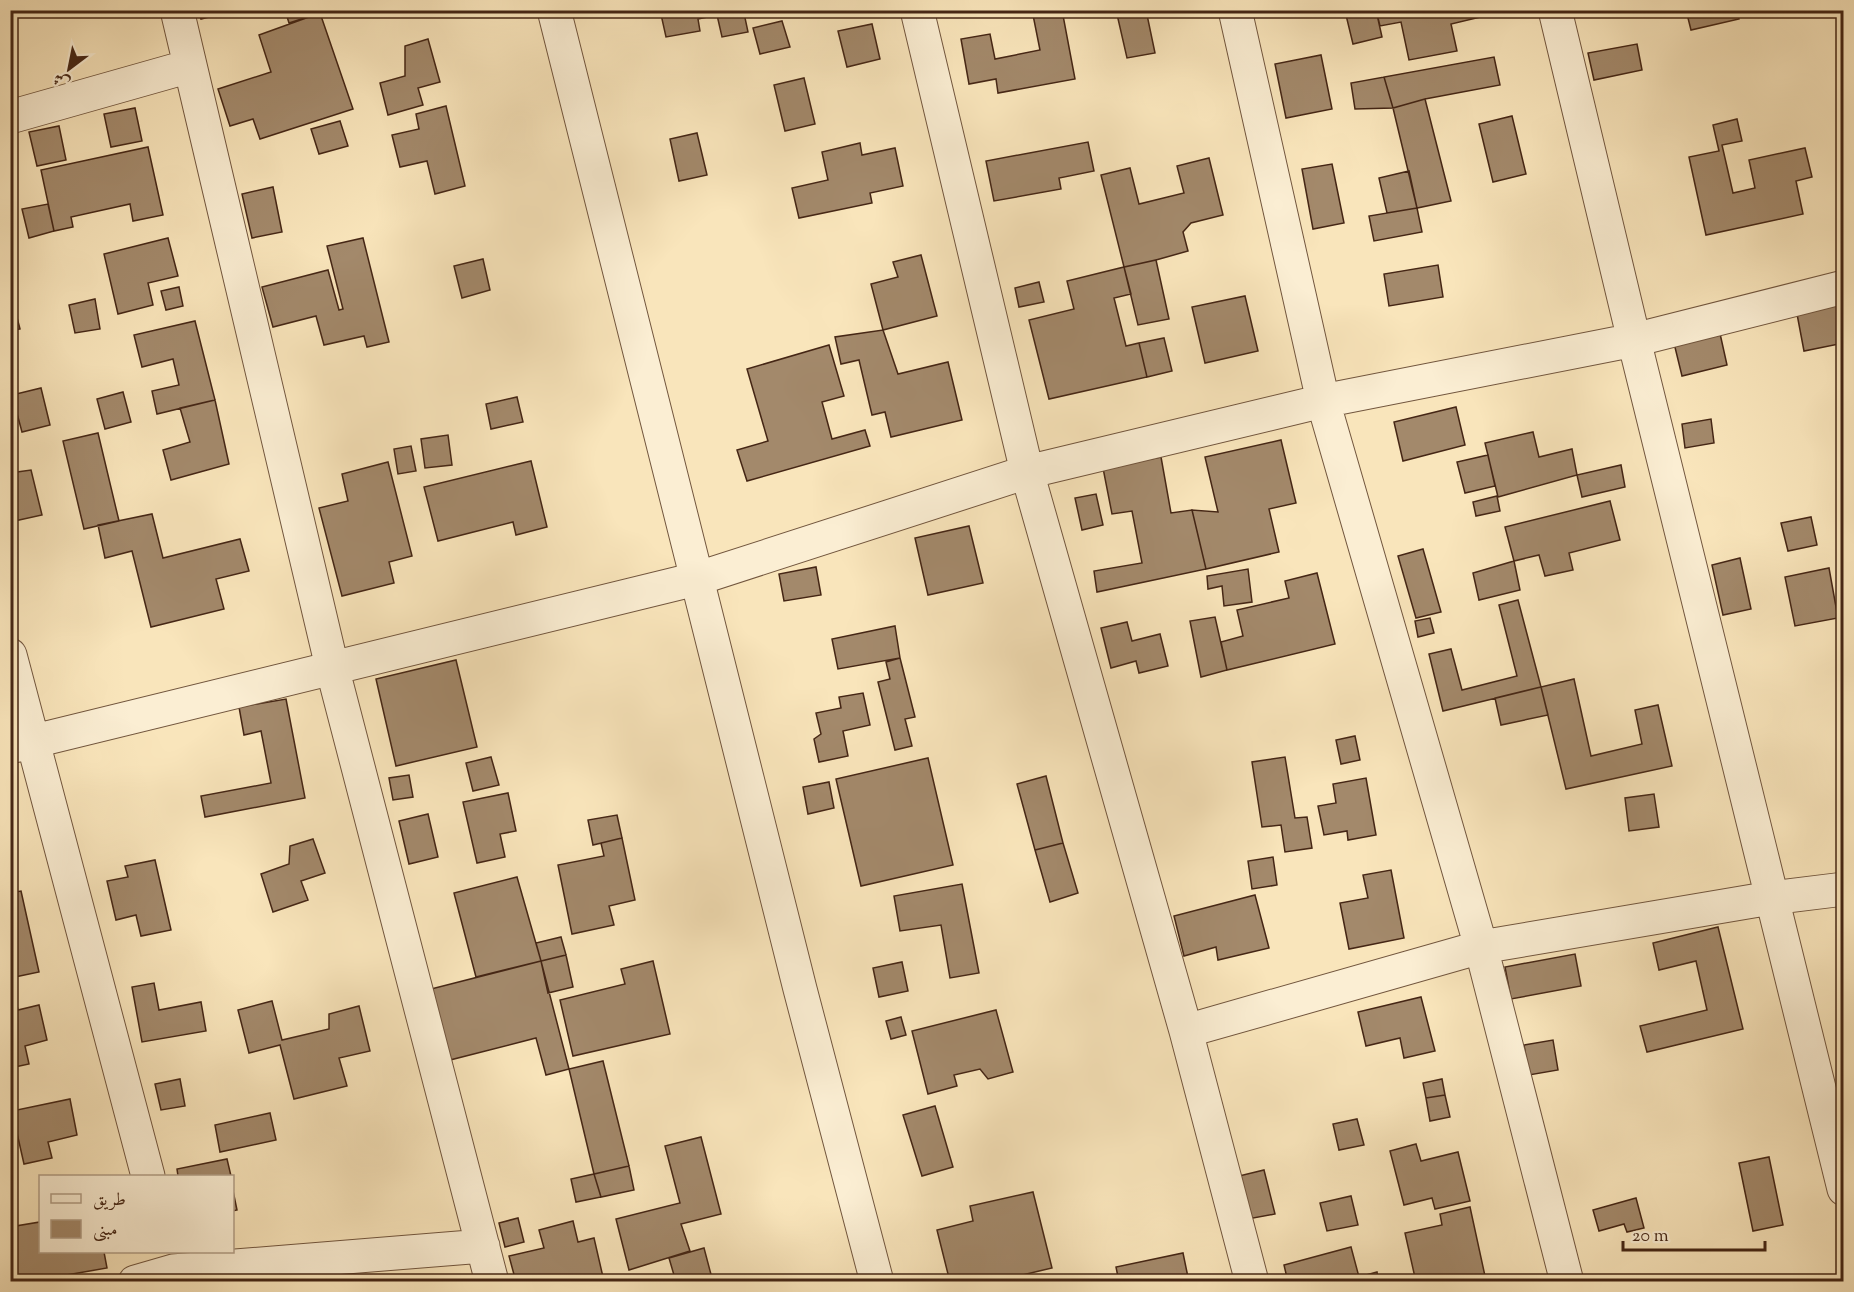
<svg xmlns="http://www.w3.org/2000/svg" width="1854" height="1292" font-family="'Sorts Mill Goudy',Amiri,serif">
<rect width="100%" height="100%" fill="#f9e5bb"/>
<filter id="stains"><feTurbulence type="fractalNoise" baseFrequency=".00333" numOctaves="4"/><feColorMatrix values="0 0 0 0 .2 0 0 0 0 .09 0 0 0 0 .02 0 0 0 .5 -.17"/></filter>
<radialGradient id="worn" r=".72"><stop offset=".6" stop-color="#630" stop-opacity="0"/><stop offset="1" stop-color="#630" stop-opacity=".3"/></radialGradient>
<path fill="#a3896b" stroke="#452615" stroke-width="1.5" d="M198,10H232V11L201,19Z
M285,10H319L320,13L289,23Z
M634,10H659L635,15Z
M660,10H732L733,15L744,13L748,32L722,37L717,15L698,19L700,31L666,37Z
M1032,10H1062L1075,79L998,93L996,79L969,84L961,39L990,34L995,59L1040,50Z
M1116,10H1146L1155,53L1127,58Z
M1376,10H1488L1489,15L1451,24L1457,51L1409,60L1401,22L1380,26Z
M1376,10L1382,37L1353,44L1345,11Z
M1686,10H1737L1739,19L1691,30Z
M320,13L353,109L260,139L253,119L230,126L218,89L271,72L259,35Z
M782,21L790,47L760,54L753,28Z
M872,24L880,59L847,67L838,31Z
M428,39L440,82L418,88L423,105L388,115L380,83L405,76V46Z
M1637,44L1642,70L1594,80L1588,53Z
M1321,55L1332,109L1286,118L1275,64Z
M1494,57L1500,85L1425,99L1393,108L1384,77Z
M1384,77L1393,108L1355,109L1351,83Z
M804,78L815,124L785,131L774,85Z
M1425,99L1451,201L1417,208L1393,108Z
M446,106L465,186L435,194L427,161L400,167L392,135L419,129L416,114Z
M135,108L142,141L111,147L104,114Z
M1512,116L1526,174L1493,182L1479,124Z
M1737,119L1742,141L1722,145L1733,193L1755,188L1749,160L1805,148L1812,177L1796,181L1803,214L1706,235L1689,157L1719,151L1713,125Z
M340,121L348,146L319,154L311,129Z
M59,126L66,160L37,166L29,132Z
M697,133L707,175L679,181L670,139Z
M1088,142L1094,171L1059,178L1061,189L994,201L986,161Z
M860,143L862,155L895,148L903,186L870,193L872,203L799,218L792,188L828,180L822,152Z
M148,147L163,215L133,221L130,204L71,217L73,227L54,231L41,170Z
M1209,158L1223,215L1191,223L1183,232L1188,251L1156,260L1124,267L1101,175L1130,168L1139,204L1184,193L1177,166Z
M1332,164L1344,223L1313,229L1302,169Z
M1409,171L1417,208L1387,213L1379,178Z
M273,187L282,232L252,238L242,194Z
M48,204L54,231L29,238L22,209Z
M1417,208L1422,232L1374,241L1369,216Z
M168,238L178,276L148,283L153,305L118,314L104,254Z
M363,238L389,342L367,347L364,336L324,345L316,316L273,327L262,287L328,270L339,310L343,309L327,246Z
M921,255L937,316L883,330L871,284L898,277L893,262Z
M483,259L490,290L462,298L454,266Z
M1156,260L1169,319L1138,325L1124,267Z
M1438,265L1443,297L1389,306L1384,274Z
M1124,267L1131,294L1114,298L1126,346L1139,343L1147,377L1049,399L1029,320L1074,309L1067,281Z
M1039,282L1044,302L1019,307L1015,288Z
M179,287L183,306L166,310L161,291Z
M10,291L20,329L10,331Z
M1245,296L1258,351L1205,363L1192,307Z
M95,299L100,329L75,333L69,305Z
M1843,304L1844,343L1804,351L1797,314Z
M195,321L215,400L157,414L152,391L179,385L173,359L142,367L134,335Z
M1719,329L1727,365L1682,376L1673,339Z
M883,330L898,374L948,362L962,420L891,437L885,412L872,415L859,360L841,364L835,337Z
M1164,338L1172,371L1147,377L1139,343Z
M829,345L844,396L822,402L832,439L865,430L870,446L747,481L737,450L768,441L747,369Z
M41,388L50,425L22,432L12,395Z
M123,392L131,422L105,429L97,399Z
M517,397L523,422L491,429L486,404Z
M215,400L229,464L171,480L163,450L190,442L180,408Z
M1456,407L1465,445L1403,461L1394,422Z
M1711,419L1714,443L1685,448L1682,424Z
M1533,432L1539,457L1572,449L1577,475L1498,497L1485,443Z
M98,433L119,521L84,529L63,441Z
M448,435L452,465L425,468L421,439Z
M1281,440L1296,503L1269,509L1279,552L1206,569L1192,510L1218,512L1205,457Z
M411,446L416,471L398,474L394,449Z
M1488,455L1495,486L1465,493L1457,462Z
M1161,457L1171,513L1192,510L1206,569L1097,592L1094,571L1142,563L1132,511L1112,514L1103,468Z
M531,461L547,527L516,535L513,522L438,541L424,487Z
M388,462L412,556L389,562L394,583L342,596L319,508L348,501L342,474Z
M1621,465L1625,487L1582,497L1577,475Z
M31,470L42,515L10,522V473Z
M1096,494L1103,525L1082,530L1075,498Z
M1497,496L1500,511L1476,516L1473,502Z
M1610,501L1620,540L1569,553L1573,570L1545,576L1539,555L1514,561L1505,527Z
M152,514L163,558L240,539L249,571L216,579L224,609L151,627L132,551L105,558L98,525Z
M1811,517L1817,545L1788,551L1781,523Z
M969,526L983,583L928,595L915,538Z
M1423,549L1441,612L1416,618L1398,556Z
M1740,558L1751,609L1723,615L1712,565Z
M1514,561L1520,590L1479,600L1473,573Z
M816,567L821,595L784,601L779,574Z
M1829,568L1838,618L1795,626L1785,577Z
M1248,569L1252,602L1224,606L1222,586L1208,589L1207,576Z
M1317,573L1335,644L1227,670L1221,642L1243,636L1237,610L1289,598L1285,581Z
M1518,600L1541,687L1443,711L1429,654L1451,649L1462,690L1517,676L1499,605Z
M1215,617L1227,670L1201,677L1190,621Z
M1430,618L1434,633L1418,637L1415,621Z
M1127,622L1132,641L1160,634L1168,666L1139,673L1136,661L1111,668L1101,628Z
M895,626L900,658L838,669L832,639Z
M900,658L915,717L905,719L912,746L895,750L878,682L890,679L886,662Z
M456,660L477,747L396,766L376,679Z
M1574,679L1591,756L1642,744L1635,710L1658,705L1672,766L1566,789L1541,687Z
M1541,687L1548,715L1501,725L1495,698Z
M863,693L870,725L843,731L848,756L819,762L814,739L821,734L816,713L841,708L839,697Z
M286,699L305,798L205,817L201,796L271,783L261,731L244,735L239,707Z
M1355,736L1360,760L1341,764L1336,740Z
M491,757L499,785L473,791L466,763Z
M1285,757L1295,818L1307,817L1312,848L1285,852L1281,825L1262,827L1252,762Z
M928,758L953,865L861,886L836,779Z
M409,775L413,797L393,800L389,778Z
M1046,776L1063,843L1035,850L1017,784Z
M1366,778L1376,835L1348,840L1347,831L1324,835L1318,806L1336,803L1333,784Z
M829,782L834,808L808,814L803,787Z
M508,793L516,831L500,834L505,857L477,863L463,802Z
M1654,794L1659,827L1629,831L1625,798Z
M428,814L438,857L409,864L399,821Z
M617,815L622,838L593,845L588,820Z
M622,838L635,900L609,906L614,925L572,934L558,865L604,856L601,843Z
M313,839L325,873L301,881L308,900L273,912L261,874L289,864L290,846Z
M1063,843L1078,893L1050,902L1035,850Z
M1273,857L1277,885L1252,889L1248,861Z
M155,860L171,930L141,936L136,915L116,920L107,881L128,877L125,866Z
M1391,870L1404,938L1349,949L1340,903L1368,898L1363,875Z
M517,877L541,961L476,977L454,893Z
M962,884L979,973L950,978L941,925L900,931L894,896Z
M21,891L39,972L10,978V893Z
M1255,895L1269,948L1218,960L1216,947L1184,956L1174,916Z
M1718,927L1743,1029L1647,1052L1640,1026L1707,1010L1696,961L1659,970L1653,943Z
M561,937L566,955L541,961L536,943Z
M1575,954L1581,986L1511,999L1505,967Z
M566,955L573,987L548,993L541,961Z
M541,961L569,1069L546,1075L536,1038L450,1060L431,989Z
M653,961L670,1034L573,1056L560,1000L625,984L621,969Z
M902,962L908,991L879,997L873,968Z
M154,983L159,1010L201,1002L206,1031L142,1042L132,987Z
M1421,997L1435,1051L1404,1058L1400,1038L1366,1046L1358,1012Z
M272,1001L282,1040L329,1029V1014L359,1006L370,1051L339,1058L347,1086L294,1099L280,1045L249,1053L238,1010Z
M16,1002L18,1010L39,1005L47,1040L25,1046L29,1064L10,1068V1004Z
M996,1010L1013,1072L988,1079L980,1069L954,1075L957,1086L928,1094L912,1031Z
M901,1017L906,1035L891,1039L886,1021Z
M1553,1040L1558,1070L1529,1075L1524,1045Z
M603,1061L629,1166L594,1174L569,1069Z
M180,1079L185,1106L161,1110L155,1084Z
M1442,1079L1445,1095L1426,1098L1423,1083Z
M1445,1095L1450,1117L1430,1121L1426,1098Z
M70,1099L77,1135L48,1142L52,1158L24,1164L12,1111Z
M935,1106L953,1167L922,1176L903,1115Z
M270,1113L276,1140L220,1152L215,1125Z
M1357,1119L1364,1145L1339,1150L1333,1124Z
M701,1137L721,1214L681,1224L690,1251L629,1270L616,1219L680,1203L665,1146Z
M1416,1144L1421,1161L1458,1152L1470,1201L1435,1209L1432,1198L1404,1205L1390,1151Z
M1769,1157L1783,1225L1753,1231L1739,1163Z
M227,1159L231,1176H178L177,1169Z
M629,1166L634,1190L601,1197L594,1174Z
M1264,1170L1275,1214L1248,1219L1239,1176Z
M594,1174L601,1197L576,1202L571,1179Z
M232,1186L237,1210L232,1211Z
M1033,1192L1052,1268L992,1282H950L937,1230L973,1221L970,1206Z
M1351,1196L1358,1225L1327,1231L1320,1203Z
M1636,1198L1644,1228L1627,1232L1624,1224L1599,1231L1593,1210Z
M1470,1207L1485,1276L1461,1282H1416L1405,1233L1442,1225L1440,1214Z
M518,1218L524,1242L505,1247L499,1223Z
M573,1221L578,1242L594,1238L603,1277L585,1282H516L509,1256L544,1248L539,1230Z
M40,1222V1252H104L107,1268L26,1282H10V1227Z
M1351,1247L1359,1277L1377,1272L1379,1282H1288L1284,1265Z
M704,1248L713,1282H676L669,1258Z
M1183,1253L1189,1282H1119L1116,1267Z"/>
<g fill="none" stroke-linecap="round" stroke-linejoin="round">
<defs>
<path id="minor" d="M177,10L332,667L492,1282
M554,10L800,989L877,1282
M917,10L1027,472L1186,1031L1252,1282
M1235,10L1323,401L1481,947L1567,1282
M1555,10L1634,340L1844,1189
M10,117L190,66
M10,655L148,1176
M10,747L696,579L1027,472L1323,401L1634,340L1844,287
M1186,1031L1481,947L1771,898L1844,889
M135,1282L173,1271L483,1246"/>
</defs>
<use href="#minor" stroke="#72563e" stroke-width="35"/>
<use href="#minor" stroke="#fbeed3" stroke-width="33"/>
</g>
<rect width="1854" height="1292" fill="none" stroke="#f9e5bb" stroke-width="36"/>
<rect x="12" y="12" width="1830" height="1268" fill="none" stroke="#452615" stroke-width="3"/>
<rect x="18" y="18" width="1818" height="1256" fill="none" stroke="#452615" stroke-width="1.5"/>
<rect x="39" y="1175" width="195" height="78" fill="#fbeed3" stroke="#b29e87" stroke-width="1.5"/>
<rect x="51" y="1194" width="30" height="9" fill="#fbeed3" stroke="#b29e87" stroke-width="1.5"/>
<text x="93" y="1205" font-size="18" fill="#452615">طريق</text>
<rect x="51" y="1220" width="30" height="18" fill="#a3896b" stroke="#b29e87" stroke-width="1.5"/>
<text x="93" y="1235" font-size="18" fill="#452615">مبنى</text>
<g transform="translate(69 69) rotate(212)" stroke="#fbeed3" stroke-width="4.5" paint-order="stroke">
<path d="M0-4.5L10 22L0 15L-10 22Z" fill="#452615"/>
<text y="-9" font-size="16" font-weight="bold" text-anchor="middle" fill="#452615">ش</text>
</g>
<path d="M1623 1241v9h142v-9" fill="none" stroke="#452615" stroke-width="3"/>
<text x="1632" y="1241" font-size="18" fill="#452615" stroke="#fbeed3" stroke-width="4.5" paint-order="stroke">20 m</text>
<rect width="100%" height="100%" filter="url(#stains)"/>
<rect width="100%" height="100%" fill="url(#worn)"/>
</svg>
